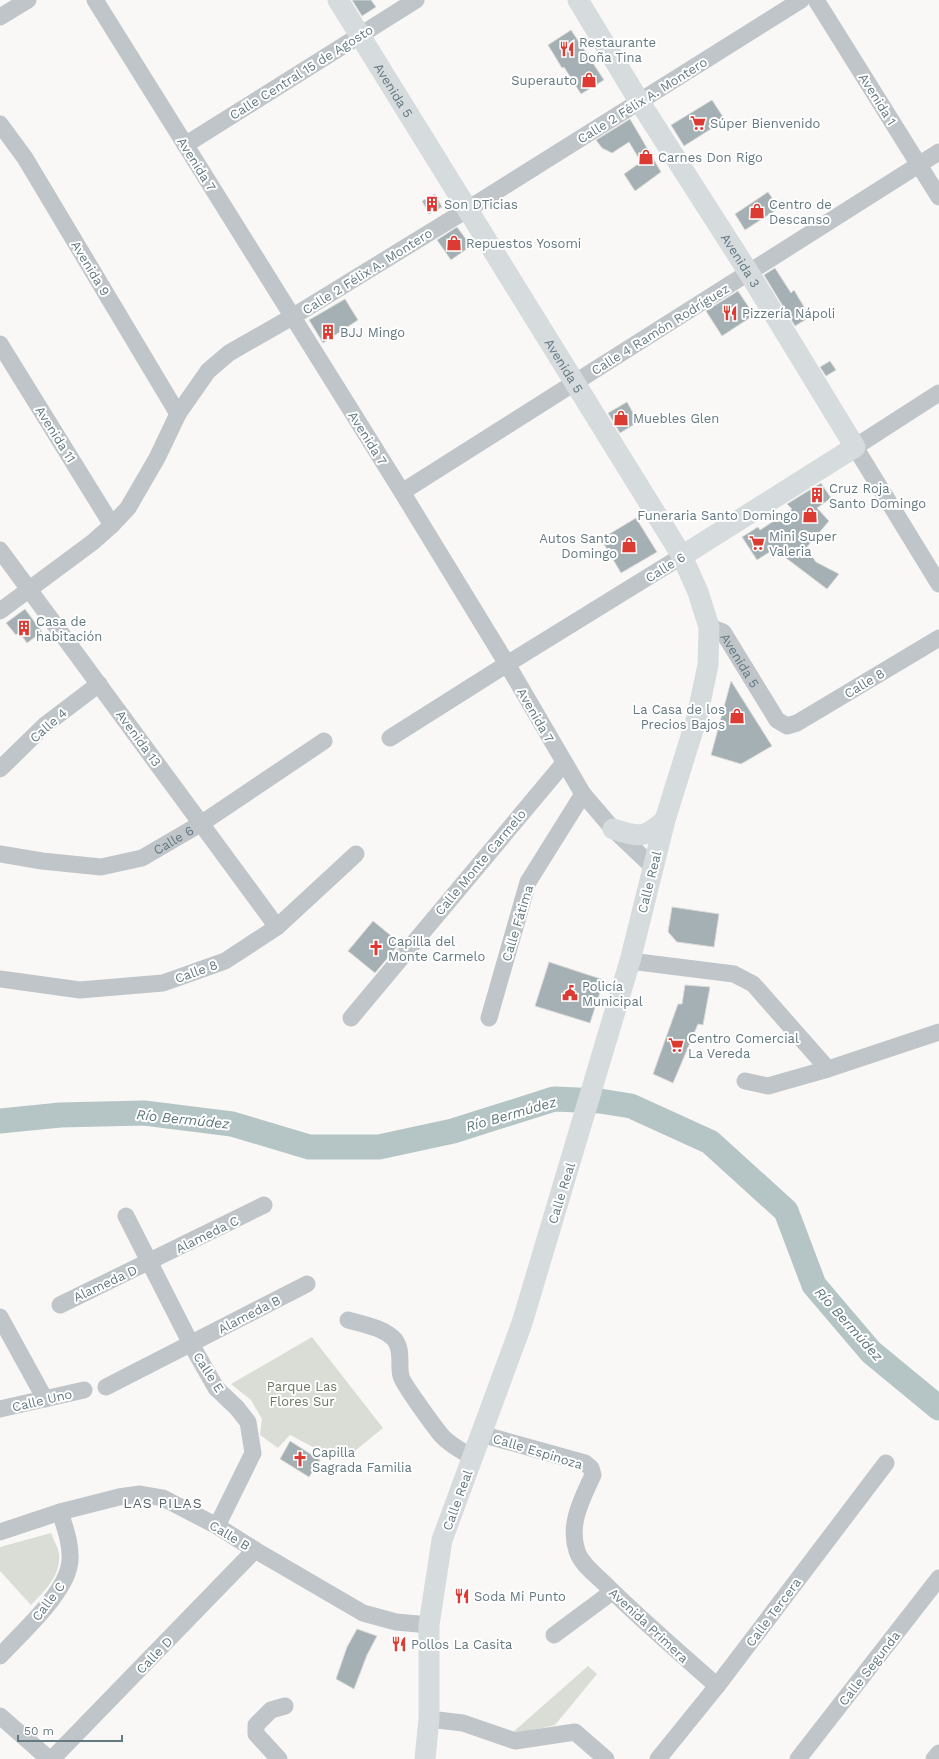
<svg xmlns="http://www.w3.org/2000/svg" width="939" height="1759" font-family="'Work Sans',sans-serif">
<rect width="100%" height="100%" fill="#f9f8f6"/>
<path fill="#daddd5" d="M312,1337L383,1428L345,1459L337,1453L332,1457L290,1435L278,1448L260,1435L262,1419L251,1400L231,1384Z
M51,1533C53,1539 58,1547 59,1554C61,1575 45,1591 31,1605L0,1571V1547Z
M588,1666L597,1674L555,1725L521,1733H512Z"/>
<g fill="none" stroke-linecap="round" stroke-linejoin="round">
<path stroke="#b5c5c6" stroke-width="25" d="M0,1121L60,1115L144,1113L232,1124L309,1147H379L453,1131L554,1099L600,1101L631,1106L710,1142L786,1211L814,1285L871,1352L939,1408"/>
</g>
<path fill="#a4b0b3" stroke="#dadad8" d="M352,0H371L376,7L362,16Z
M571,30L604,80L581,94L564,67L562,68L548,45Z
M712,100L725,120L684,146L671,125Z
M630,119L661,172L635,191L624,174L641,162L629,142L612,153L602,148L596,140Z
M768,192L779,208L745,230L735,214Z
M435,194L442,207L429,214L422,201Z
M457,227L471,246L451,260L437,240Z
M775,268L791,293L794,290L810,317L795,326L764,275Z
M738,291L754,315L722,336L706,311Z
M345,299L358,320L323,343L309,320Z
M830,361L836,370L826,376L820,367Z
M627,402L638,422L620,433L608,413Z
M821,483L831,498L817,508L829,521L806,548L816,562L839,574L827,589L786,558L776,548L757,560L742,537L758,527L760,530L792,509L787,504Z
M636,518L657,552L621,573L601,539Z
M25,609L42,632L27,643L19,632L16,635L6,623Z
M731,681L772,746L741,764L711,755Z
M672,907L719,914L714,947L677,942L668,932Z
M373,921L400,943L375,973L348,951Z
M549,962L604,980L590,1023L535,1006Z
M685,985L710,987L703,1025L698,1024L673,1083L653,1074L678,1004H682Z
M290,1441L320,1460L309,1477L280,1459Z
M357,1629L377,1636L367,1655L354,1689L336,1679L347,1647Z"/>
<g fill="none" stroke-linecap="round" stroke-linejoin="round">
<g stroke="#bfc5c8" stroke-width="17">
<path d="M95,0L402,492L507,664L583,794L613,829L653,867"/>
<path d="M816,0L939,197"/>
<path d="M0,17L28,0"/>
<path d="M0,124L25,158L178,414"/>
<path d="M185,145L416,0"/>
<path d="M0,344L112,525"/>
<path d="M939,393L855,447L939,584"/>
<path d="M402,492L939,152"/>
<path d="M0,550L277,927"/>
<path d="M0,611L93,542L112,525L128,508L157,458L178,414L208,371L229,353L292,317L468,209L801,0"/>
<path id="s1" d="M709,627L723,632L777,720L787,726L797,723L939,638"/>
<path d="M390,738L507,664L682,556"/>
<path d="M0,769L45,725L99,684"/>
<path id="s2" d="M0,854L42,861L101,867L142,858L202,823L324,741"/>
<path d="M630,961L734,974L753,984L828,1069"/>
<path d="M0,979L80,990L163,983L225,961L277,927L356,854"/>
<path d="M351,1018L564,763"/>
<path d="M489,1018L528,882L583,794"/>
<path d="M745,1081L768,1086L828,1069L939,1032"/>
<path d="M126,1216L191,1344L216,1388L237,1408L248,1422L253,1453L217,1526"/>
<path d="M60,1305L264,1205"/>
<path d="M0,1317L45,1399"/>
<path d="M348,1320C363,1324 385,1328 395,1340C403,1351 398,1365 401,1376C402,1383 436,1429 442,1436C450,1445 462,1451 472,1457"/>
<path d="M106,1387L307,1284"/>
<path d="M0,1409L84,1390"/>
<path d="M481,1434L585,1463L591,1468L593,1475C582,1499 568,1524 577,1551C581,1564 595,1574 604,1583C640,1619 679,1652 717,1686"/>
<path d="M0,1532L60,1512L119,1497L140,1494L163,1498L217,1526L255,1550L363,1613L396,1622L429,1625"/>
<path d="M554,1635L612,1592"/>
<path d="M0,1656C21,1633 69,1591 70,1560C71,1543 65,1528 60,1512"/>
<path d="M0,1716L49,1759"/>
<path d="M429,1719L463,1723L515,1741L575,1732L606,1759"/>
<path d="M52,1759L255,1550"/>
<path d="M279,1759L256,1734V1725L271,1710L285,1706"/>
<path d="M658,1759L717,1686L886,1463"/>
<path d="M798,1759L939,1578"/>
<path d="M934,1759L939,1753"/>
</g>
<g stroke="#d6dbde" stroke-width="21">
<path id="s3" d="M338,0L682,556L698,592L709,627L708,665L697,717L665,820L630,961L522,1323L442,1540L429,1625V1719L425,1759"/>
<path id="s4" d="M578,0L639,101L749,273L855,447L682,556"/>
<path d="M613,829C640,837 644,839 665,820"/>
</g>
</g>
<defs>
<symbol id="restaurant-bare" viewBox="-9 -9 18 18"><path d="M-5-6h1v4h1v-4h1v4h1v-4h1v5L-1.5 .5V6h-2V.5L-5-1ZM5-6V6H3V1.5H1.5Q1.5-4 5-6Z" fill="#dc3b33" stroke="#fff" stroke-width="2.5" paint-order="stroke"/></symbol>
<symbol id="shop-bare" viewBox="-9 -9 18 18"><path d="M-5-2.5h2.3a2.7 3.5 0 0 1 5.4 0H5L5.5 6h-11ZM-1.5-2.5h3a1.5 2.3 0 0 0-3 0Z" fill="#dc3b33" stroke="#fff" stroke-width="2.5" paint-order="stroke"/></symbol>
<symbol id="supermarket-bare" viewBox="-9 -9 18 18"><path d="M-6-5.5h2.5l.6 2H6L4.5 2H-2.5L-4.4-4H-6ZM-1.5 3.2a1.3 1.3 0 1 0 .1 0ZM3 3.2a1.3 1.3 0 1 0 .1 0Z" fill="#dc3b33" stroke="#fff" stroke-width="2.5" paint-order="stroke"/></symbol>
<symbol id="building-bare" viewBox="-9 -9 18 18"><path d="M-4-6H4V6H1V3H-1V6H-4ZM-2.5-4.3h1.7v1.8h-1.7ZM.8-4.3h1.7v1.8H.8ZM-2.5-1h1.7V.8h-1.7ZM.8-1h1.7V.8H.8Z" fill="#dc3b33" stroke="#fff" stroke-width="2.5" paint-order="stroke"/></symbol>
<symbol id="church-bare" viewBox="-9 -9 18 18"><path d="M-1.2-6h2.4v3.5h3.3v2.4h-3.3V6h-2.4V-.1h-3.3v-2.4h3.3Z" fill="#dc3b33" stroke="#fff" stroke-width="2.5" paint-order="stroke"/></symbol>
<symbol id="civic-bare" viewBox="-9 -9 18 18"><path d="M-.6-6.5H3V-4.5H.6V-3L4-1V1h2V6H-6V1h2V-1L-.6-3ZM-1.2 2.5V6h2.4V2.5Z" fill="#dc3b33" stroke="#fff" stroke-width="2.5" paint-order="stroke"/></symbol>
</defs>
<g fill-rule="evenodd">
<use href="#restaurant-bare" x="556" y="38" width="22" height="22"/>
<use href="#shop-bare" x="578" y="69" width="22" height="22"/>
<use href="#supermarket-bare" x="687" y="112" width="22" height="22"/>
<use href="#shop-bare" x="635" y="146" width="22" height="22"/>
<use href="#building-bare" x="421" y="193" width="22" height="22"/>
<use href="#shop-bare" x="746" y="200" width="22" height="22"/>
<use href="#shop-bare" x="443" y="232" width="22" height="22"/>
<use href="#restaurant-bare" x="719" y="302" width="22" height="22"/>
<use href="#building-bare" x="317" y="321" width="22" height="22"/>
<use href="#shop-bare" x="610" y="407" width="22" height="22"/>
<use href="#building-bare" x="806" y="484" width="22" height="22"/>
<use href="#shop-bare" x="799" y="504" width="22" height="22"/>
<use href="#supermarket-bare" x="746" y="532" width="22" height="22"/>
<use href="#shop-bare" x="618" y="534" width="22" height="22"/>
<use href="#building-bare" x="13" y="617" width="22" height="22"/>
<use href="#shop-bare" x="726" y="705" width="22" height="22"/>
<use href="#church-bare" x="365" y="937" width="22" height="22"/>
<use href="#civic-bare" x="559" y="982" width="22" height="22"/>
<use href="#supermarket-bare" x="665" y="1034" width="22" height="22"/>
<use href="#church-bare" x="289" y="1448" width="22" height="22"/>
<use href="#restaurant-bare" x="451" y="1585" width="22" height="22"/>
<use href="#restaurant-bare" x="388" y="1633" width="22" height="22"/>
</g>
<g text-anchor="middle" stroke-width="4" stroke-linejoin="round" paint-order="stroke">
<g font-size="13" fill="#657980" stroke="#fff" text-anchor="start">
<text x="579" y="47">Restaurante<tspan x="579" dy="15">Doña Tina</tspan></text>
<text x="577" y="85" text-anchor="end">Superauto</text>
<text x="710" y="128">Súper Bienvenido</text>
<text x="658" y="162">Carnes Don Rigo</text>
<text x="444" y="209">Son DTicias</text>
<text x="769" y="209">Centro de<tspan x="769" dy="15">Descanso</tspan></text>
<text x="466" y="248">Repuestos Yosomi</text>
<text x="742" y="318">Pizzería Nápoli</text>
<text x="340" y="337">BJJ Mingo</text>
<text x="633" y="423">Muebles Glen</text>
<text x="829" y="493">Cruz Roja<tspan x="829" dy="15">Santo Domingo</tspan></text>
<text x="798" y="520" text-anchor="end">Funeraria Santo Domingo</text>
<text x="769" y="541">Mini Super<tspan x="769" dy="15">Valeria</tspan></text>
<text x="617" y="543" text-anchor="end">Autos Santo<tspan x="617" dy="15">Domingo</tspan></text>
<text x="36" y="626">Casa de<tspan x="36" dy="15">habitación</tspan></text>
<text x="725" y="714" text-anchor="end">La Casa de los<tspan x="725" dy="15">Precios Bajos</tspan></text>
<text x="388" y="946">Capilla del<tspan x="388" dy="15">Monte Carmelo</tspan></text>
<text x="582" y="991">Policía<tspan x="582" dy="15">Municipal</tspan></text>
<text x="688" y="1043">Centro Comercial<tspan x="688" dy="15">La Vereda</tspan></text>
<text x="312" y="1457">Capilla<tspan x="312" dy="15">Sagrada Familia</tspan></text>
<text x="474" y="1601">Soda Mi Punto</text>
<text x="411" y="1649">Pollos La Casita</text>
</g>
<g font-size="13" fill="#657980" stroke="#fff">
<text transform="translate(301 72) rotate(-32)" y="5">Calle Central 15 de Agosto</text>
<text dy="5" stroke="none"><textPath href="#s3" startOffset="106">Avenida 5</textPath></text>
<text transform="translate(878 99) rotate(58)" y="5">Avenida 1</text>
<text transform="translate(642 100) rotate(-32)" y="5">Calle 2 Félix A. Montero</text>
<text transform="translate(197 164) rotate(58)" y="5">Avenida 7</text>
<text dy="5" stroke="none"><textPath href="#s4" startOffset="307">Avenida 3</textPath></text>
<text transform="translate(91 268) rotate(59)" y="5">Avenida 9</text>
<text transform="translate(367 271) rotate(-32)" y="5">Calle 2 Félix A. Montero</text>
<text transform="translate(660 329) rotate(-32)" y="5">Calle 4 Ramón Rodríguez</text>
<text dy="5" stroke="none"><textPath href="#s3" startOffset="430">Avenida 5</textPath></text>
<text transform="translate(56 434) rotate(58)" y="5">Avenida 11</text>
<text transform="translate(368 438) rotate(58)" y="5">Avenida 7</text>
<text transform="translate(665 567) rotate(-32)" y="5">Calle 6</text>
<text dy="5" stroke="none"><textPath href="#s1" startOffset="48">Avenida 5</textPath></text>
<text transform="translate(864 683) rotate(-31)" y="5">Calle 8</text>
<text transform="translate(536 715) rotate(60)" y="5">Avenida 7</text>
<text transform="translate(48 725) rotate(-41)" y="5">Calle 4</text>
<text transform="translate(139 738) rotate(54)" y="5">Avenida 13</text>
<text dy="5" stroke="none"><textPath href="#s2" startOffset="180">Calle 6</textPath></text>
<text transform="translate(480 862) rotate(-50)" y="5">Calle Monte Carmelo</text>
<text transform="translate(649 882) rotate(-76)" y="5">Calle Real</text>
<text transform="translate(517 923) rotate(-73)" y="5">Calle Fátima</text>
<text transform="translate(196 971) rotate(-20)" y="5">Calle 8</text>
<text transform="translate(561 1193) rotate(-73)" y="5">Calle Real</text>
<text transform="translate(207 1234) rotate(-26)" y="5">Alameda C</text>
<text transform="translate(105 1283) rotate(-25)" y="5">Alameda D</text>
<text transform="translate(249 1314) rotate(-27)" y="5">Alameda B</text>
<text transform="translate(209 1372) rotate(57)" y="5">Calle E</text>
<text transform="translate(42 1400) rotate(-13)" y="5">Calle Uno</text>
<text transform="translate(538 1451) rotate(17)" y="5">Calle Espinoza</text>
<text transform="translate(457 1500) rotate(-70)" y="5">Calle Real</text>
<text transform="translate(230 1535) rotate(31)" y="5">Calle B</text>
<text transform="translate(48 1601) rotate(-53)" y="5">Calle C</text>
<text transform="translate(773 1612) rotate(-53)" y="5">Calle Tercera</text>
<text transform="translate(649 1625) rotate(43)" y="5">Avenida Primera</text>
<text transform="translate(154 1655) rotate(-46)" y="5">Calle D</text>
<text transform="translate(869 1668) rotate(-52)" y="5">Calle Segunda</text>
</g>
<g font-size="13" fill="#6b7864" stroke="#fff">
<text x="302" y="1391">Parque Las<tspan x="302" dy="15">Flores Sur</tspan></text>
</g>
<g font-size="14" font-style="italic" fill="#60787a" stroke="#fff">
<text transform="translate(511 1114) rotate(-16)" y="5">Río Bermúdez</text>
<text transform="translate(183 1119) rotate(6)" y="5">Río Bermúdez</text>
<text transform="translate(849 1324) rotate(48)" y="5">Río Bermúdez</text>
</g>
<g font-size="14" letter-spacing="1" fill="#57666b" stroke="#fff">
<text x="163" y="1508">LAS PILAS</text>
</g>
</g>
<path d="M18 1735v6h104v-6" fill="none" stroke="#657980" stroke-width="2"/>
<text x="24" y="1735" font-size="12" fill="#657980" stroke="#ffffff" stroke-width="3" paint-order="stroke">50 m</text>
</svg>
